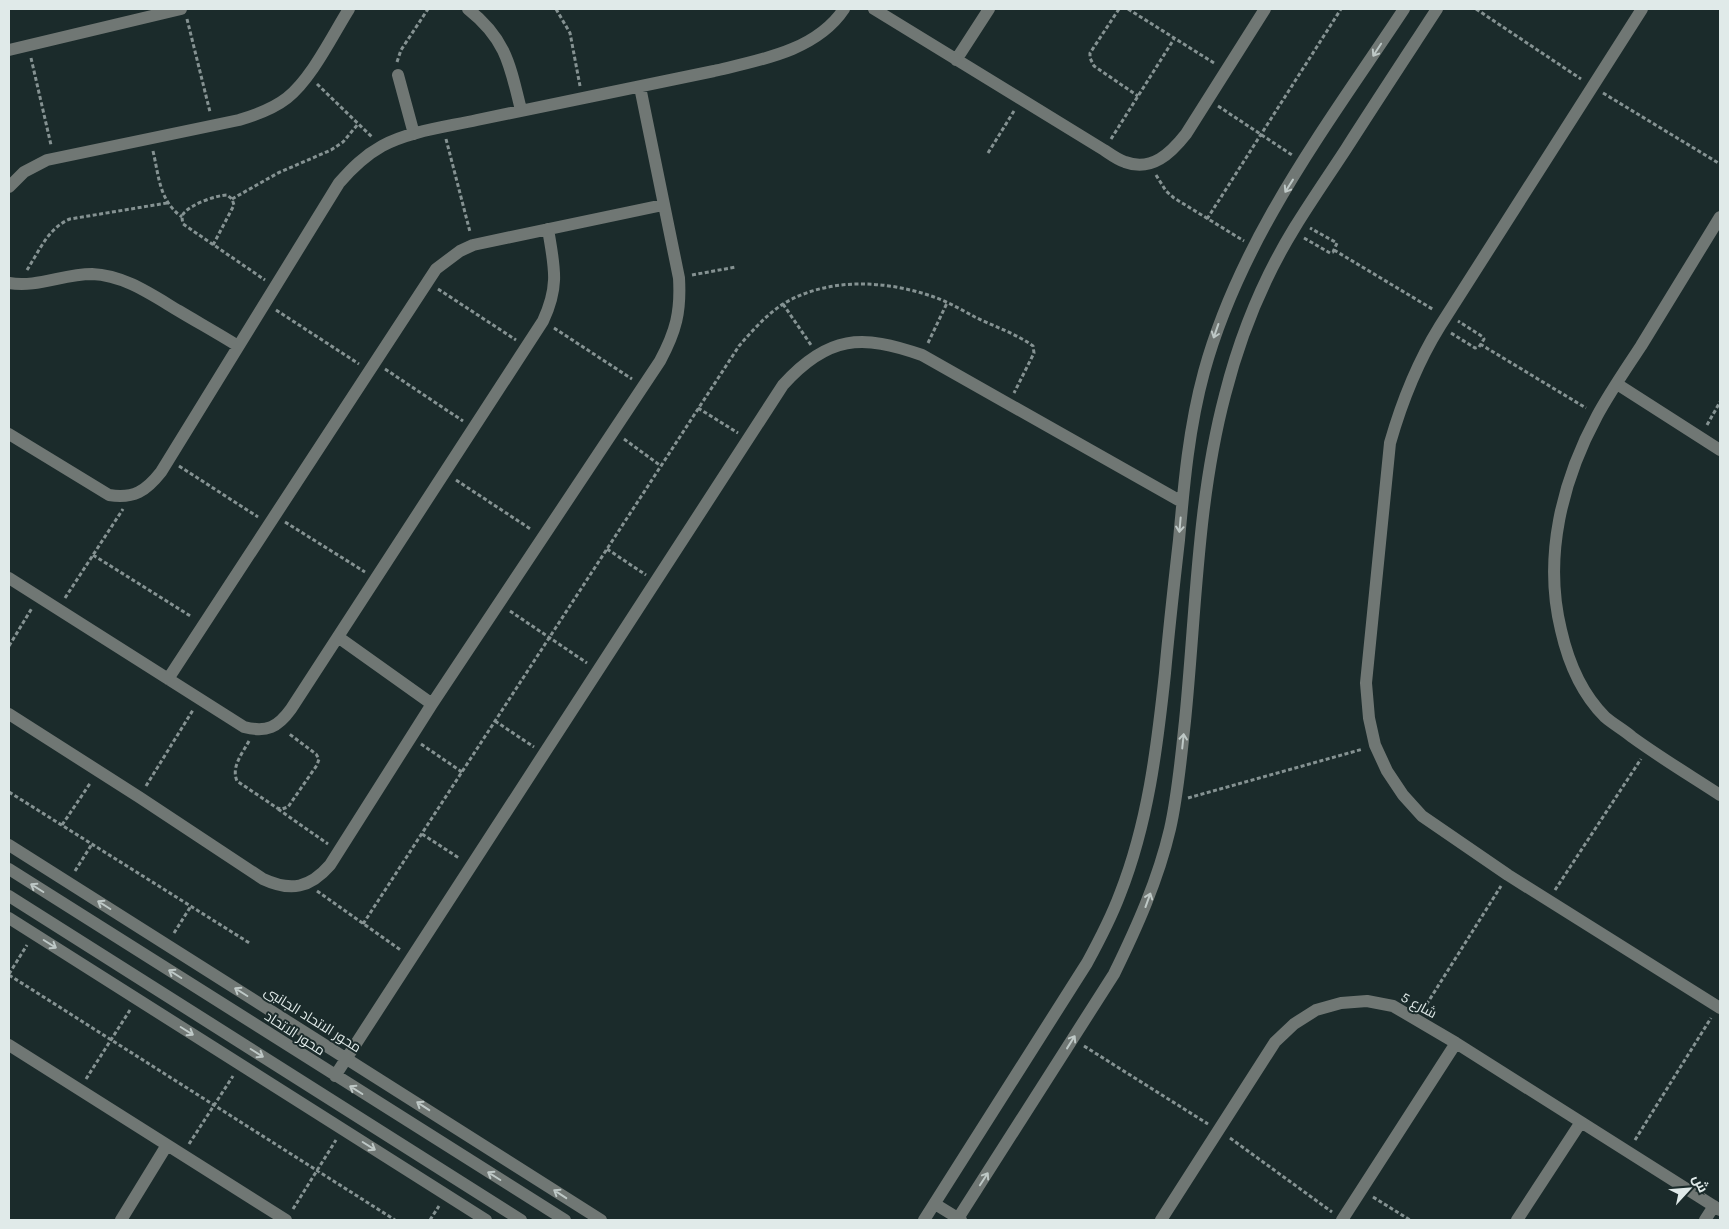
<svg xmlns="http://www.w3.org/2000/svg" width="1729" height="1229" font-family="Karla,Cairo,sans-serif">
<rect width="100%" height="100%" fill="#1b2b2b"/>
<g fill="none" stroke-linecap="round" stroke-linejoin="round">
<path stroke="#859292" stroke-width="3" stroke-dasharray="4 2.5" stroke-linecap="butt" d="M556,9L570,33L580,86
M1119,9L1090,53V58L1094,66L1138,96
M1128,9L1214,63
M1476,9L1581,79
M187,19L210,112
M31,58L51,145
M397,62L401,50L428,9
M317,84L372,137
M1603,93L1720,164
M1218,106L1292,155
M446,139L470,232
M1111,139L1174,39
M153,151C159,176 159,201 182,217
M988,153L1014,111
M1156,175L1166,191L1174,198L1244,241
M232,199L278,173L331,150L343,142L358,124
M1207,219L1341,9
M1304,238L1330,253L1333,252L1337,243L1310,228
M213,245L234,205L232,199L227,195C217,195 192,204 185,212C181,215 182,219 183,224L265,280
M1334,250L1434,310
M27,270C39,251 49,227 70,219L167,203
M692,275L736,267
M438,289L516,340
M783,304L811,345
M276,310L359,364
M554,328L632,379
M1451,333L1475,348L1479,347L1484,339L1483,337L1458,321
M928,343L947,303
M1480,344L1586,408
M385,369L463,421
M698,408L738,433
M1707,425L1720,402
M624,439L661,466
M179,466L258,517
M456,480L532,530
M285,522L365,572
M607,549L646,575
M93,555L192,617
M65,598L123,509
M510,611L587,663
M9,646L32,608
M495,721L534,747
M249,741C242,754 231,767 237,781L277,808L282,809L288,807L317,765L319,759L316,754L288,733
M421,744L462,772
M146,786L193,710
M9,792L251,944
M1188,798L1363,749
M278,809L328,844
M62,825L91,782
M422,834L459,858
M75,871L92,844
M1555,890L1641,759
M317,891L402,951
M363,924L739,346C752,331 766,315 783,304C828,277 886,280 934,297C948,302 962,310 975,317C993,326 1017,334 1033,346L1034,353L1014,393
M174,933L191,906
M9,974L27,945
M9,975L395,1220
M1423,1010L1501,886
M1084,1046L1208,1124
M86,1079L130,1010
M1230,1138L1332,1212
M1635,1140L1711,1018
M189,1144L233,1076
M1373,1197L1410,1220
M293,1209L336,1140
M430,1220L439,1206"/>
<path stroke="#707774" stroke-width="12" d="M468,9C506,39 510,65 521,110
M874,9L1104,150C1110,154 1118,160 1125,162C1152,172 1171,153 1186,134L1265,9
M1642,9L1440,326C1417,363 1402,401 1390,443L1366,683L1369,718L1375,745L1387,771L1403,795L1422,816L1508,875L1720,1008
M9,50L181,9
M956,60L989,9
M398,75L414,134
M9,187L24,172L47,160L239,120C256,115 273,109 287,98C312,78 332,36 349,9
M1720,217C1694,260 1667,303 1641,346C1626,369 1610,392 1597,416C1562,481 1543,557 1561,630C1568,661 1582,694 1605,717C1613,724 1624,730 1632,737C1661,758 1691,776 1720,795
M9,283C37,288 63,274 92,274C124,275 152,295 179,311C199,323 219,334 238,346
M1617,384L1720,450
M9,434L109,495C134,499 146,491 161,472L339,183C352,168 364,156 382,146C410,131 446,127 477,120C556,103 635,88 714,71C760,60 816,51 844,9
M9,578L244,727C267,733 278,727 291,709L543,321C560,285 554,266 548,229
M338,637L432,704
M168,679L436,269L460,251L473,245L663,205
M9,714L139,797L263,879C291,892 310,888 330,865L432,704L660,361C676,331 681,312 679,278L640,87
M9,845L601,1220
M9,869L565,1220
M9,896L521,1220
M9,918L486,1220
M9,1045L286,1220
M335,1076L783,385C828,335 862,334 922,355L1182,502
M935,1204L961,1220
M121,1220L167,1145
M924,1220L1087,963C1099,941 1111,918 1120,894C1148,823 1157,748 1165,673C1169,628 1174,584 1179,540C1184,483 1189,427 1204,372C1241,237 1328,124 1404,9
M957,1220L1114,974C1137,927 1158,880 1170,829C1178,794 1181,757 1185,721C1196,612 1197,501 1225,395C1240,336 1263,279 1295,227C1311,201 1329,175 1346,149C1376,102 1407,55 1437,9
M1161,1220L1275,1042L1294,1024L1316,1010L1341,1003L1367,1001L1393,1006L1456,1043L1720,1210
M1342,1220L1456,1043
M1517,1220L1581,1122
M1705,1220L1714,1206"/>
</g>
<defs><path id="oneway-shaft" d="M-6 0H5M1.5-3L5.5 0L1.5 3" fill="none" stroke-width="1.6" stroke-linecap="round" stroke-linejoin="round" transform="scale(1.25)"/></defs>
<g stroke="#bec8c6">
<use href="#oneway-shaft" transform="translate(1377 50) rotate(123)"/>
<use href="#oneway-shaft" transform="translate(1289 186) rotate(122)"/>
<use href="#oneway-shaft" transform="translate(1216 331) rotate(109)"/>
<use href="#oneway-shaft" transform="translate(1180 525) rotate(95)"/>
<use href="#oneway-shaft" transform="translate(1183 741) rotate(-84)"/>
<use href="#oneway-shaft" transform="translate(37 888) rotate(-148)"/>
<use href="#oneway-shaft" transform="translate(1148 900) rotate(-70)"/>
<use href="#oneway-shaft" transform="translate(104 905) rotate(-148)"/>
<use href="#oneway-shaft" transform="translate(50 944) rotate(32)"/>
<use href="#oneway-shaft" transform="translate(175 974) rotate(-148)"/>
<use href="#oneway-shaft" transform="translate(241 992) rotate(-148)"/>
<use href="#oneway-shaft" transform="translate(187 1031) rotate(32)"/>
<use href="#oneway-shaft" transform="translate(1071 1042) rotate(-58)"/>
<use href="#oneway-shaft" transform="translate(257 1053) rotate(32)"/>
<use href="#oneway-shaft" transform="translate(356 1090) rotate(-148)"/>
<use href="#oneway-shaft" transform="translate(423 1106) rotate(-147)"/>
<use href="#oneway-shaft" transform="translate(369 1146) rotate(32)"/>
<use href="#oneway-shaft" transform="translate(494 1176) rotate(-148)"/>
<use href="#oneway-shaft" transform="translate(984 1179) rotate(-57)"/>
<use href="#oneway-shaft" transform="translate(560 1194) rotate(-147)"/>
</g>
<g text-anchor="middle" stroke-width="4" stroke-linejoin="round" paint-order="stroke">
<g font-size="14" fill="#e0eae9" stroke="#1b2b2b">
<text transform="translate(1419 1005) rotate(29)" y="5">شارع 5</text>
<text transform="translate(313 1019) rotate(32)" y="5">محور الاتحاد الجانبى</text>
<text transform="translate(295 1033) rotate(33)" y="5">محور الاتحاد</text>
</g>
</g>
<rect width="1729" height="1229" fill="none" stroke="#e0eae9" stroke-width="20"/>
<g transform="translate(1689 1189) rotate(64)" stroke="#1b2b2b" stroke-width="4" paint-order="stroke">
<path d="M0-4L9 19L0 12L-9 19Z" fill="#e0eae9"/>
<text y="-8" font-size="14" font-weight="bold" text-anchor="middle" fill="#e0eae9">ش</text>
</g>
</svg>
